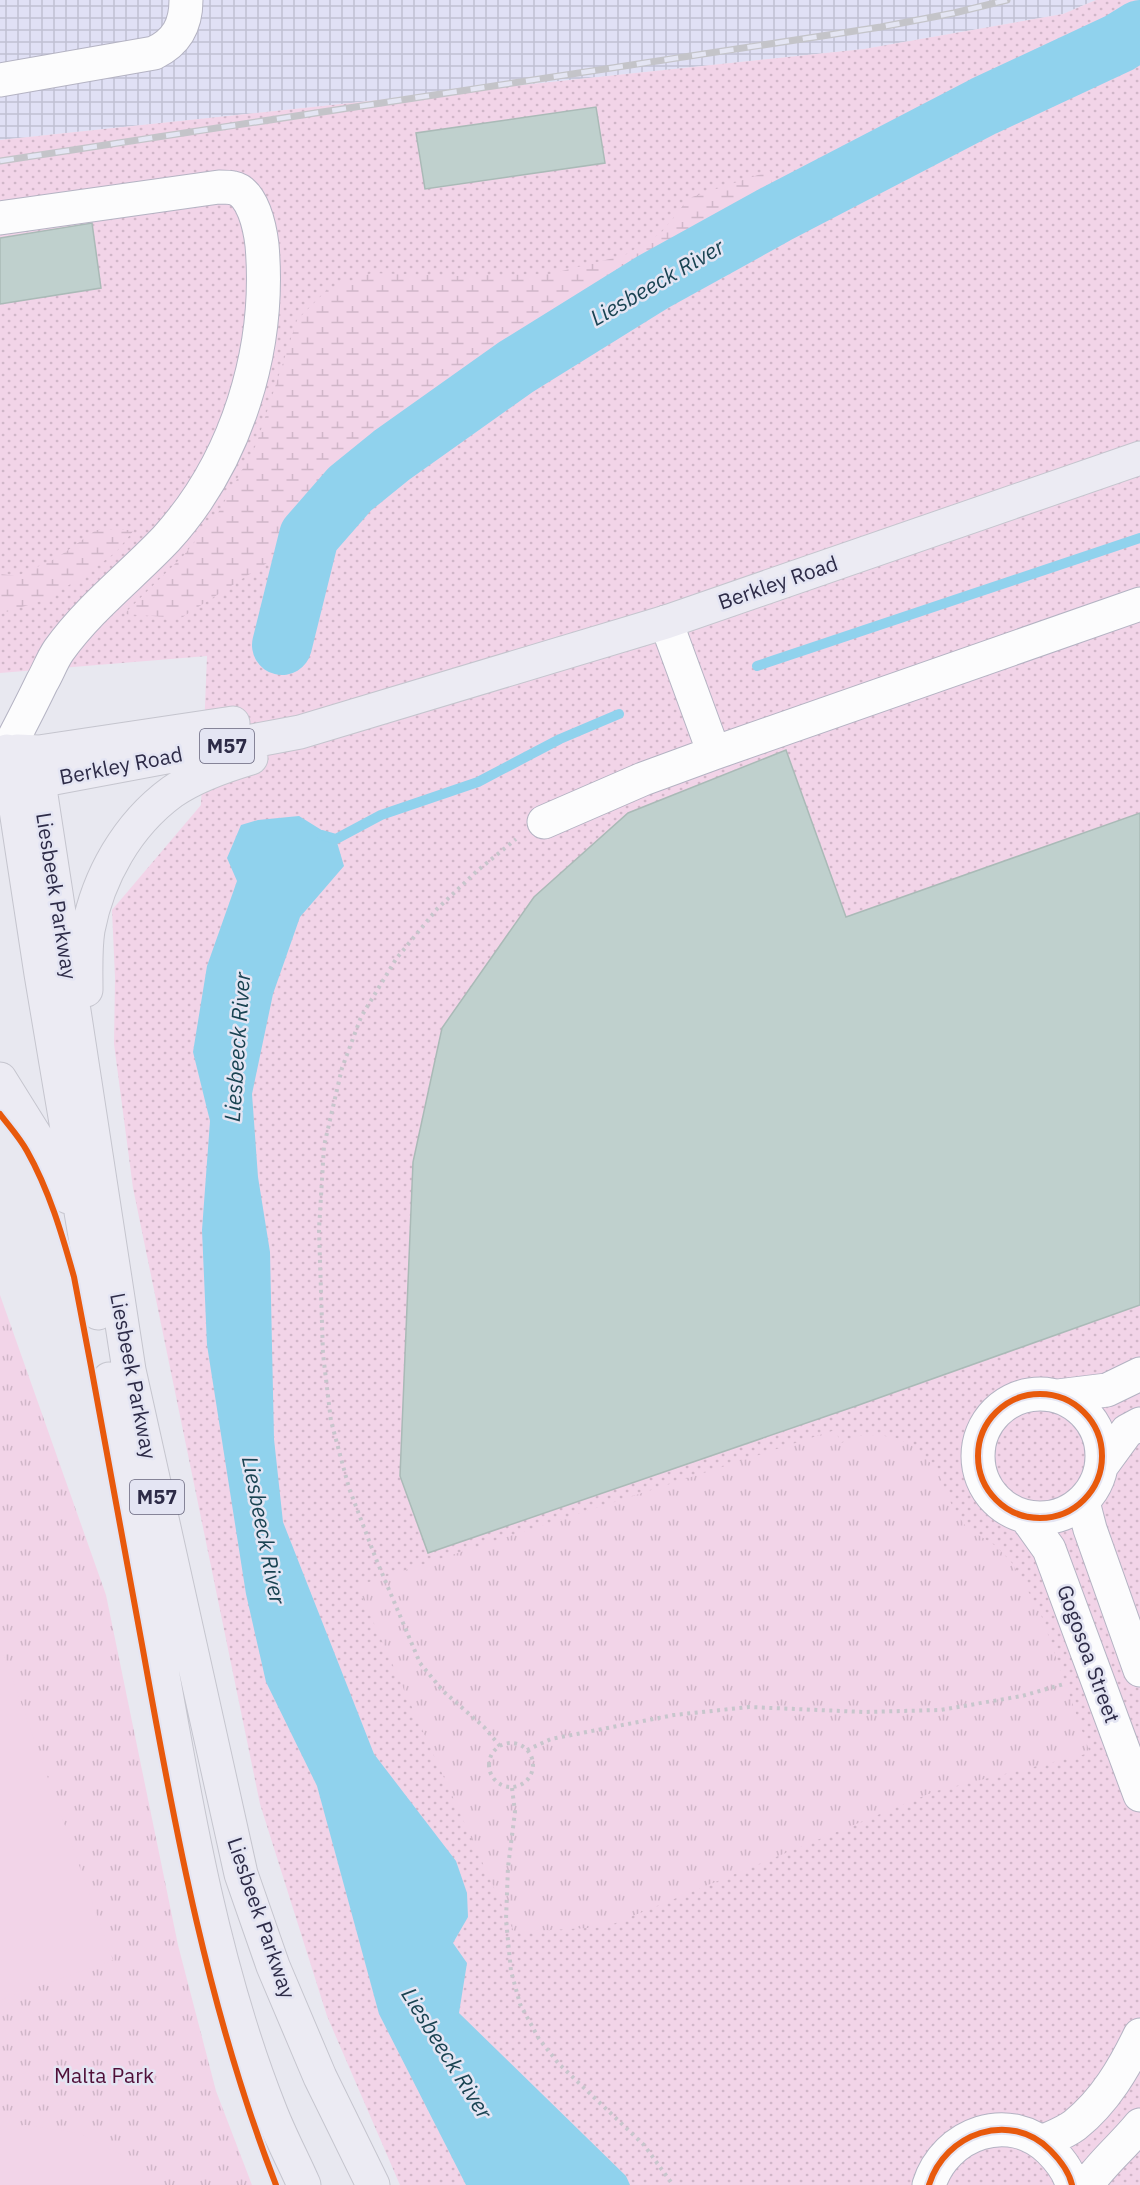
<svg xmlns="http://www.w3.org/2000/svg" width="1140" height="2185" font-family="'IBM Plex Sans',sans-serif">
<defs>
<pattern id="industrial-grid" width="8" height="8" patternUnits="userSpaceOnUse" patternTransform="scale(1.5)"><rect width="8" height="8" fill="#e0e0f5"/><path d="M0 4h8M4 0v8" fill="none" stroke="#c0c0d3"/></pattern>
<pattern id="grass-dots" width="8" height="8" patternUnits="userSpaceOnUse" patternTransform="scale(1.5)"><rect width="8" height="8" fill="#f2d4e8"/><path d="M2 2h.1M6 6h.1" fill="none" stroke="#d0b6c8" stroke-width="1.8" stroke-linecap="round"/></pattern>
<pattern id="wetland-marsh" width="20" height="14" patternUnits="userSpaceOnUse" patternTransform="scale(1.5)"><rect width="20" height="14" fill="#f2d4e8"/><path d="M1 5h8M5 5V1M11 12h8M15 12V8" fill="none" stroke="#d0b6c8"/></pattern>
<pattern id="park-tufts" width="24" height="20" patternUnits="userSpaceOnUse" patternTransform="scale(1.5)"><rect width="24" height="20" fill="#f2d4e8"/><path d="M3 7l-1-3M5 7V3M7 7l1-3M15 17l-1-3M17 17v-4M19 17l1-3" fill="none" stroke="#d0b6c8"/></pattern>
</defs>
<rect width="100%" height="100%" fill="#e8e8f0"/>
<path fill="url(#industrial-grid)" d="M0,0H1096L1063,14L864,49L0,140Z"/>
<path fill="url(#grass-dots)" d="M1096,0H1140V2185H400L327,2016L260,1804L133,1188L114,1044L115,978L112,910L201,805L207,656L0,673V140L864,49L1063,14Z"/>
<path fill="url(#wetland-marsh)" d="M770,171L776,214L653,282L516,367L392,455L350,489L309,536L181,618L124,614L184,555L218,513L256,445L297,320L328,289L372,273L453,276L550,274L625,255L661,233L689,198Z
M96,530H134L116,552L84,576L44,600L0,614V574L17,576L57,558Z"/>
<path fill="url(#park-tufts)" d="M0,1295L106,1595L178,1945L216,2091L252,2185H0Z
M835,1430L841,1443L860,1436L879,1435L896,1438L911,1445L936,1468L954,1510L967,1528L996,1546L1012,1563L1040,1612L1090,1753L936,1791L606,1927L514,1932L357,1586Z"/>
<path fill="#f2d4e8" d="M0,1644L113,1960L0,2000Z
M25,2125L79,2133L127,2158L152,2185H0V2130Z"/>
<path fill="#90d2ed" d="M299,816L336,839L344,866L300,917L273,994L252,1094L258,1177L270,1252L274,1439L283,1522L374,1754L456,1861L467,1893L468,1917L453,1943L467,1963L459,2013L626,2176L630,2185H466L379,2014L317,1786L266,1682L246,1594L207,1345L202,1230L210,1121L193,1052L207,966L237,881L227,858L241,825L258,820Z"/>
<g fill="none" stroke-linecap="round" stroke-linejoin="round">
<path stroke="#90d2ed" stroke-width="10" d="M757,666L1140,538
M322,835L336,839L381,815L478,782L560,739L619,714"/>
<path stroke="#90d2ed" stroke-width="60" d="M282,645L309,536L350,489L392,455L516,367L653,282L776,214L984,106L1119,43L1140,30"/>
</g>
<path fill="#bfd0cd" stroke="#aabab7" stroke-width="1.5" d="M596,107L605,163L425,189L416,133Z
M92,223L101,288L0,304V238Z
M786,750L846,917L1140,813V1305L856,1406L428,1553L400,1476L413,1162L442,1028L534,897L628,813Z"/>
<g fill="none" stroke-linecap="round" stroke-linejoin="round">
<defs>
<path id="minor" d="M0,80L154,53C177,42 186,25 186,0
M0,218L219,187C223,187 229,187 233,188C253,192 260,228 262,245C271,349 237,461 166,539C131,576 89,608 59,650C52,660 48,672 42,682C31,705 19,728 7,751
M666,622L714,753
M544,822L643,779L714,753L1140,604
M978 1456a62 62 0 1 1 124 0a62 62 0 1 1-124 0Z
M1058,1396L1107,1390L1140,1374
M1103,1464L1127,1431L1140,1424
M1083,1502L1090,1529L1140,1670
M1026,1517L1049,1549L1140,1795
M1042,2142C1053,2137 1066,2132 1075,2125C1105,2101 1124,2068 1140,2035
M929,2185C945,2133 1010,2110 1050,2150C1060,2160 1069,2171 1072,2185
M1087,2185C1102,2163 1123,2146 1140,2125"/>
<path id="major" d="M7,751L41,974L98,1313
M17,751L39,752L233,723
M39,752V782L129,1370L241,1874L273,1966L320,2077L373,2185
M17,785L300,732L666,622L1140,458
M86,990C86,970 85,949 88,930C98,877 127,825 172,792C195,776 224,766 251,758
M0,1079L48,1156L68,1197
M109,1379C122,1453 137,1528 150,1602C180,1769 207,1952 270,2110C280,2136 293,2160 304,2185"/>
</defs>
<use href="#minor" stroke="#b4b3c3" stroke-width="35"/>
<use href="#major" stroke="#c5c5ce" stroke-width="35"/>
<path stroke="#c7c6cc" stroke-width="4" stroke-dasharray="3 4.5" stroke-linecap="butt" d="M489 1765a22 22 0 1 1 44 0a22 22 0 1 1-44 0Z
M500,1746L484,1727L443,1691L420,1663L376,1559L349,1488L331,1421L323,1354L319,1230L324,1146L342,1068L361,1017L396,959L437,909L477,871L516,839
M527,1750L551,1739L674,1715L749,1707L864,1712L940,1710L1022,1696L1064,1684
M512,1788L515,1812L508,1867L506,1920L511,1971L520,2004L539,2039L559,2064L644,2145L673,2185"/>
<use href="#minor" stroke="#fcfcfd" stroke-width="33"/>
<use href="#major" stroke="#ecebf3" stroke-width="33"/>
<defs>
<path id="rail" d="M0,161L881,27L954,13L1007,0"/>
</defs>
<use href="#rail" stroke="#c4c4c9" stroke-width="7"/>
<use href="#rail" stroke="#e4e5f3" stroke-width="4.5" stroke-dasharray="14" stroke-linecap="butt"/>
<defs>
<path id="cycleway" d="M0,1114C9,1126 20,1138 27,1151C49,1190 62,1234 74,1277C98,1401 120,1525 143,1650C175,1830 209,2013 276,2185
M978 1456a62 62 0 1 1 124 0a62 62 0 1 1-124 0Z
M929,2185C945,2133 1010,2110 1050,2150C1060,2160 1069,2171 1072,2185"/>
</defs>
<use href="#cycleway" stroke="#e4e5f3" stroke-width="10"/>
<use href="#cycleway" stroke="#e8590c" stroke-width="6"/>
</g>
<g text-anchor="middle" stroke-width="5" stroke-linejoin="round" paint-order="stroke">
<g fill="#e4e5f3" stroke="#64637b" stroke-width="1.5">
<rect x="200" y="729" width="54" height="34" rx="4.5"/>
<rect x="130" y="1480" width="54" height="34" rx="4.5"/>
</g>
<g font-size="20" font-weight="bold" fill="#2d2b47">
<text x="227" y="753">M57</text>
<text x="157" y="1504">M57</text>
</g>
<g font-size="21" fill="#2d2b47" stroke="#e4e5f3">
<text transform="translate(778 583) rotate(-19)" y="7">Berkley Road</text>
<text transform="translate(121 766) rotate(-11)" y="7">Berkley Road</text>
<text transform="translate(56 896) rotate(81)" y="7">Liesbeek Parkway</text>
<text transform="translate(133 1376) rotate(79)" y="7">Liesbeek Parkway</text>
<text transform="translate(1088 1654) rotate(70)" y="7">Gogosoa Street</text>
<text transform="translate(261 1918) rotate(71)" y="7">Liesbeek Parkway</text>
</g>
<g font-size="21" fill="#4f0f39" stroke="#e4e5f3">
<text x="104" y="2083">Malta Park</text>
</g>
<g font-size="22" font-style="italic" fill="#194352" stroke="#e4e5f3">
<text transform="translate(657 282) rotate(-30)" y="8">Liesbeeck River</text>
<text transform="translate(237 1047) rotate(-86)" y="8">Liesbeeck River</text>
<text transform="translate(264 1530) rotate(79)" y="8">Liesbeeck River</text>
<text transform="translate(447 2053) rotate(58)" y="8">Liesbeeck River</text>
</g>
</g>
</svg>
